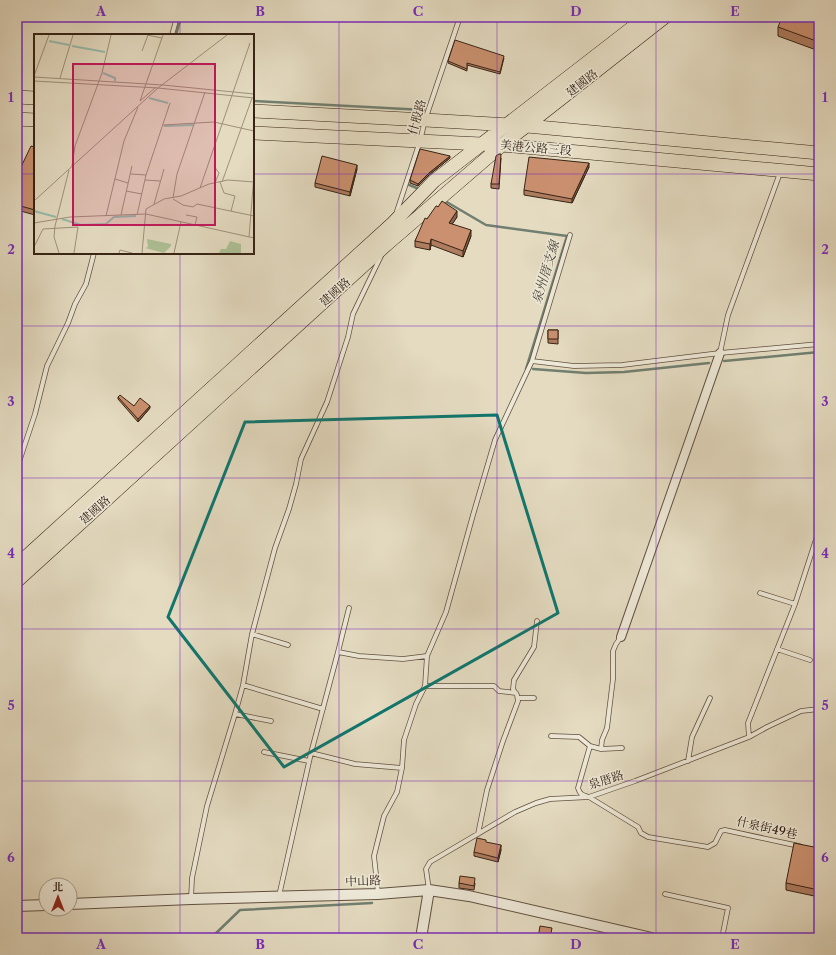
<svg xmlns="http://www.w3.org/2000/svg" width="836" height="955" font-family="'Libre Caslon Text','Noto Serif TC',serif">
<rect width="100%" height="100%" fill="#e4dbc1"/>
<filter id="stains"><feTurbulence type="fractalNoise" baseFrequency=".005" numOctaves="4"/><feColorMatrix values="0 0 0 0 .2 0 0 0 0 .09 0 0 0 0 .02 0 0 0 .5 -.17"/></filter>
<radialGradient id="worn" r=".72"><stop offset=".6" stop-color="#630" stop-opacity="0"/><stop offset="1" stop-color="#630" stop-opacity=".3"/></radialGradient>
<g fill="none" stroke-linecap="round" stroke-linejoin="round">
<path stroke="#717f70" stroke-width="2.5" d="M176,35L181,17
M253,101L424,110L423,114
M408,182L407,184L419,189
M445,201L486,225L567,236L526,369
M724,361L819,352
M533,369L586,373L624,372L709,363
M211,938L240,910L372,903"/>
<defs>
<path id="service" d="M172,35L177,17
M396,214L420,141L425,120L460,17
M720,353L728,315L780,173
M532,361L574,366L622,365L720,353L819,344
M17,468L35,414L47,366L68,323L75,304L86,284L94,253
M760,593L795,604
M252,634L288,645
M621,637L616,644L613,651V679L607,728L602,740L601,749L590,746L578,788C580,795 583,795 589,797L638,827L641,833L648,837L708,847L715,843L721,831L725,830L799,846
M777,649L810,660
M338,652L359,656L403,659L427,656
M243,685L323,709
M425,686H494L499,691L516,693
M518,698H534
M235,714L271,721
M551,736L579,737L590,746
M749,737L748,723L795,604L819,530
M601,749L622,748
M264,752L309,761
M311,753L355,764L402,768
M688,761L692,737L710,698
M478,834L487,790L503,741L518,701L517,695L513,689L514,680L534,647L537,621
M429,890L426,869L430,862L515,812L536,803L550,799L589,797L635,781L749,737L767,727L801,711L819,709
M378,893L374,856L384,816L397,792L402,768L404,740L416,704L425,686L427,656L446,612L473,515L495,440L532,361L570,235
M665,894L728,908L722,938
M279,896L311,753L338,652L349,608
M191,899L192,878L207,806L235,714L243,685L252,634L275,548L289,509L296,484L301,459L327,402L348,337L353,314L381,256"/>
<path id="minor" d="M621,637L720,353"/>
<path id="tertiary" d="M70,904L191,899L378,894L429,890L469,896L652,938
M17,906L46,905
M421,938L429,890"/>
<path id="primary" d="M17,97L35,98
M253,111L425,120L527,126L819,153
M17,119L35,120
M253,133L502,145L819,174
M17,565L393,223L434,181L646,17
M17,581L386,245L502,145L665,17"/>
</defs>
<use href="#service" stroke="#625140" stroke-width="5.5"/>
<use href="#minor" stroke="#625140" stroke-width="10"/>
<use href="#tertiary" stroke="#625140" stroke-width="12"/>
<use href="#primary" stroke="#372315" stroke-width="14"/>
<use href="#service" stroke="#ede8d7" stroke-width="4"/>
<use href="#minor" stroke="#ede8d7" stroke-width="8"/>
<use href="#tertiary" stroke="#ede8d7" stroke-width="10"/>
<use href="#primary" stroke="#e4dbc1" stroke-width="13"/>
</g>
<path fill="#ae7c5f" stroke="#372315" d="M819,17V51L778,36V27Z
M504,58L500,74L467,65V71L448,63V61Z
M35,147V215L17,210V166L21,167Z
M450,158L429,175L418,186L410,183V180Z
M501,158L499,189L491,188V184Z
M589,167L572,203L524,195V190Z
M357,169L350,196L315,187V183Z
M457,217L452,224L471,236L463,257L431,245L430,250L415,247V241L427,219Z
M548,330H558V344L548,343Z
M819,363V384L815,383V374Z
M118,397L134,406L150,408L138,422L118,399Z
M819,848V897L786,890V883Z
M501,850L498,862L474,856V852Z
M459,883H475L474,890L459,888Z"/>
<path fill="#8d654e" stroke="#372315" d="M450,156V158L429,175L418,186V184L429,173Z
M589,163V167L572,203V199Z
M357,165V169L350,196V192Z
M457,211V217L449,229V223Z
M471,230V236L463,257V251Z
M431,239V245L430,250V244Z
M150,406V408L138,422V419Z
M501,845V850L498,862V858Z"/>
<path fill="#ca906f" stroke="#372315" d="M782,17H819V42L778,27Z
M455,40L504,56L500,72L467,63V69L448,61Z
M31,146L35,147V210L17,205V166L21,167Z
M420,149L450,156L429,173L418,184L410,180Z
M499,154H501L499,184H491L496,156Z
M322,156L357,165L350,192L315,183Z
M529,157L589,163L572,199L524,190Z
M442,201L457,211L449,223L471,230L463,251L431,239L430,244L415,241L425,218L427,219L436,206H437L438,207Z
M548,330H558V339H548Z
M819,363V375L815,374Z
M120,395L134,406L140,398L150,406L138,419L118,397Z
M477,838L486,840V842L501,845L498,858L474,852Z
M794,843L819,848V890L786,883Z
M460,876L475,878L474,886L459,883Z
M540,926L552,928L550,938H538Z"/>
<path fill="none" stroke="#0f766e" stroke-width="3" stroke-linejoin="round" d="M497,415L558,613L284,767L168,617L245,422Z"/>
<path fill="none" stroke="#7b2cbf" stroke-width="1" stroke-opacity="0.55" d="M180,17V35M339,17V938M497,17V938M656,17V938M17,174H35M253,174H819M180,253V938M17,326H819M17,478H819M17,629H819M17,781H819"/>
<g text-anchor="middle" stroke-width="3" stroke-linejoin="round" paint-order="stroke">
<g font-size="12" fill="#372315" stroke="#ede8d7">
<text transform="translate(582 83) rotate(-38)" y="4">建國路</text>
<text transform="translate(417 117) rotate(-74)" y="4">什股路</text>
<text transform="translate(536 148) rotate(5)" y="4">美港公路三段</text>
<text transform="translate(335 292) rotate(-42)" y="4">建國路</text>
<text transform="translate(95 510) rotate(-42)" y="4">建國路</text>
<text transform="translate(606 780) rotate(-18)" y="4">泉厝路</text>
<text transform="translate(767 828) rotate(13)" y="4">什泉街49巷</text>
<text transform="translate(363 881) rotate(-2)" y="4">中山路</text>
</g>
<g font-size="13" font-style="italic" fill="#4f493b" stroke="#ede8d7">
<text transform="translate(545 272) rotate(-73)" y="5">泉州厝支線</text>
</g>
</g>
<g transform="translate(34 34)">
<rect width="220" height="220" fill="#e4dbc1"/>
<path d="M113,205L137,210V212L130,219L111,214L114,213ZM196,207L207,210V219H185L187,215H192Z" fill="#aec197"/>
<path fill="none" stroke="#97bcad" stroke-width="2" d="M15,7L35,11M38,12L71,18M69,39L81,44V47M115,64L134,69M130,92L159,91M0,177L22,183M28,185L47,191L72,190L80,183L102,182"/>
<path fill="none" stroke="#9f917c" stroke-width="1" d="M113,1L128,4M108,17L114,1M0,42L15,1M0,43L129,51L220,60M26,44L39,1M0,47L124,54L220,64M106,67L129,1M106,67L122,53M129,91L180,88L220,97M38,132L41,112L68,39L77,1M180,132L185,139L181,149M97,140L112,141M81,145L94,149M111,146L126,147M186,148L190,159L201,162L197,177M188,148L218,64M166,154L216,9M92,157L108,160M139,164L143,140L171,58M139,165L149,171L159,173L163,170L220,182M0,167L124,54L193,1M120,170L130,135M87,181L98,132M103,181L112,141L136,69M152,181L163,183L161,191M72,182L90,107L104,73M0,189L36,183L112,180L220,204M215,203L220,141M1,211L9,195L44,193L40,219M25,219L20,203L21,192L35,136M85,219L86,216L98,219M108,219L112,175L130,165L147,162L175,150L194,146L220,148M140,219L147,188"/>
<path fill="#c2185b" fill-opacity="0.15" stroke="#c2185b" stroke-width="2" d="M39,30H181V191H39Z"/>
<rect width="220" height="220" fill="none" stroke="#372315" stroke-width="2"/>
</g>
<rect width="836" height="955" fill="none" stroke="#e4dbc1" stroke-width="44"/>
<g transform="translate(58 897)"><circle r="19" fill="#ede8d7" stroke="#a49989"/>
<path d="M0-3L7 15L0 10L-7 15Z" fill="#8f2418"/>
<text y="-6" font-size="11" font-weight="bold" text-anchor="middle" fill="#372315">北</text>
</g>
<rect x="22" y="22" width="792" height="911" fill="none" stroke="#7b2cbf" stroke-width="1.5"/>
<g font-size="13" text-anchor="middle" font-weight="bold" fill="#7b2cbf">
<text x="101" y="16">A</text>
<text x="260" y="16">B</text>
<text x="418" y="16">C</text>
<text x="576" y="16">D</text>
<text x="735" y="16">E</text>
<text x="11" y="102">1</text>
<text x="825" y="102">1</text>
<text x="11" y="254">2</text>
<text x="825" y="254">2</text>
<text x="11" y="406">3</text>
<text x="825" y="406">3</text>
<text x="11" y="558">4</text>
<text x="825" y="558">4</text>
<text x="11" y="710">5</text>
<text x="825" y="710">5</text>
<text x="11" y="862">6</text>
<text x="825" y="862">6</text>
<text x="101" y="949">A</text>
<text x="260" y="949">B</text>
<text x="418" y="949">C</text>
<text x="576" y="949">D</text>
<text x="735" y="949">E</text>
</g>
<rect width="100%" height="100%" filter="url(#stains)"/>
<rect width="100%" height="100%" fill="url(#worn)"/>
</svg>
